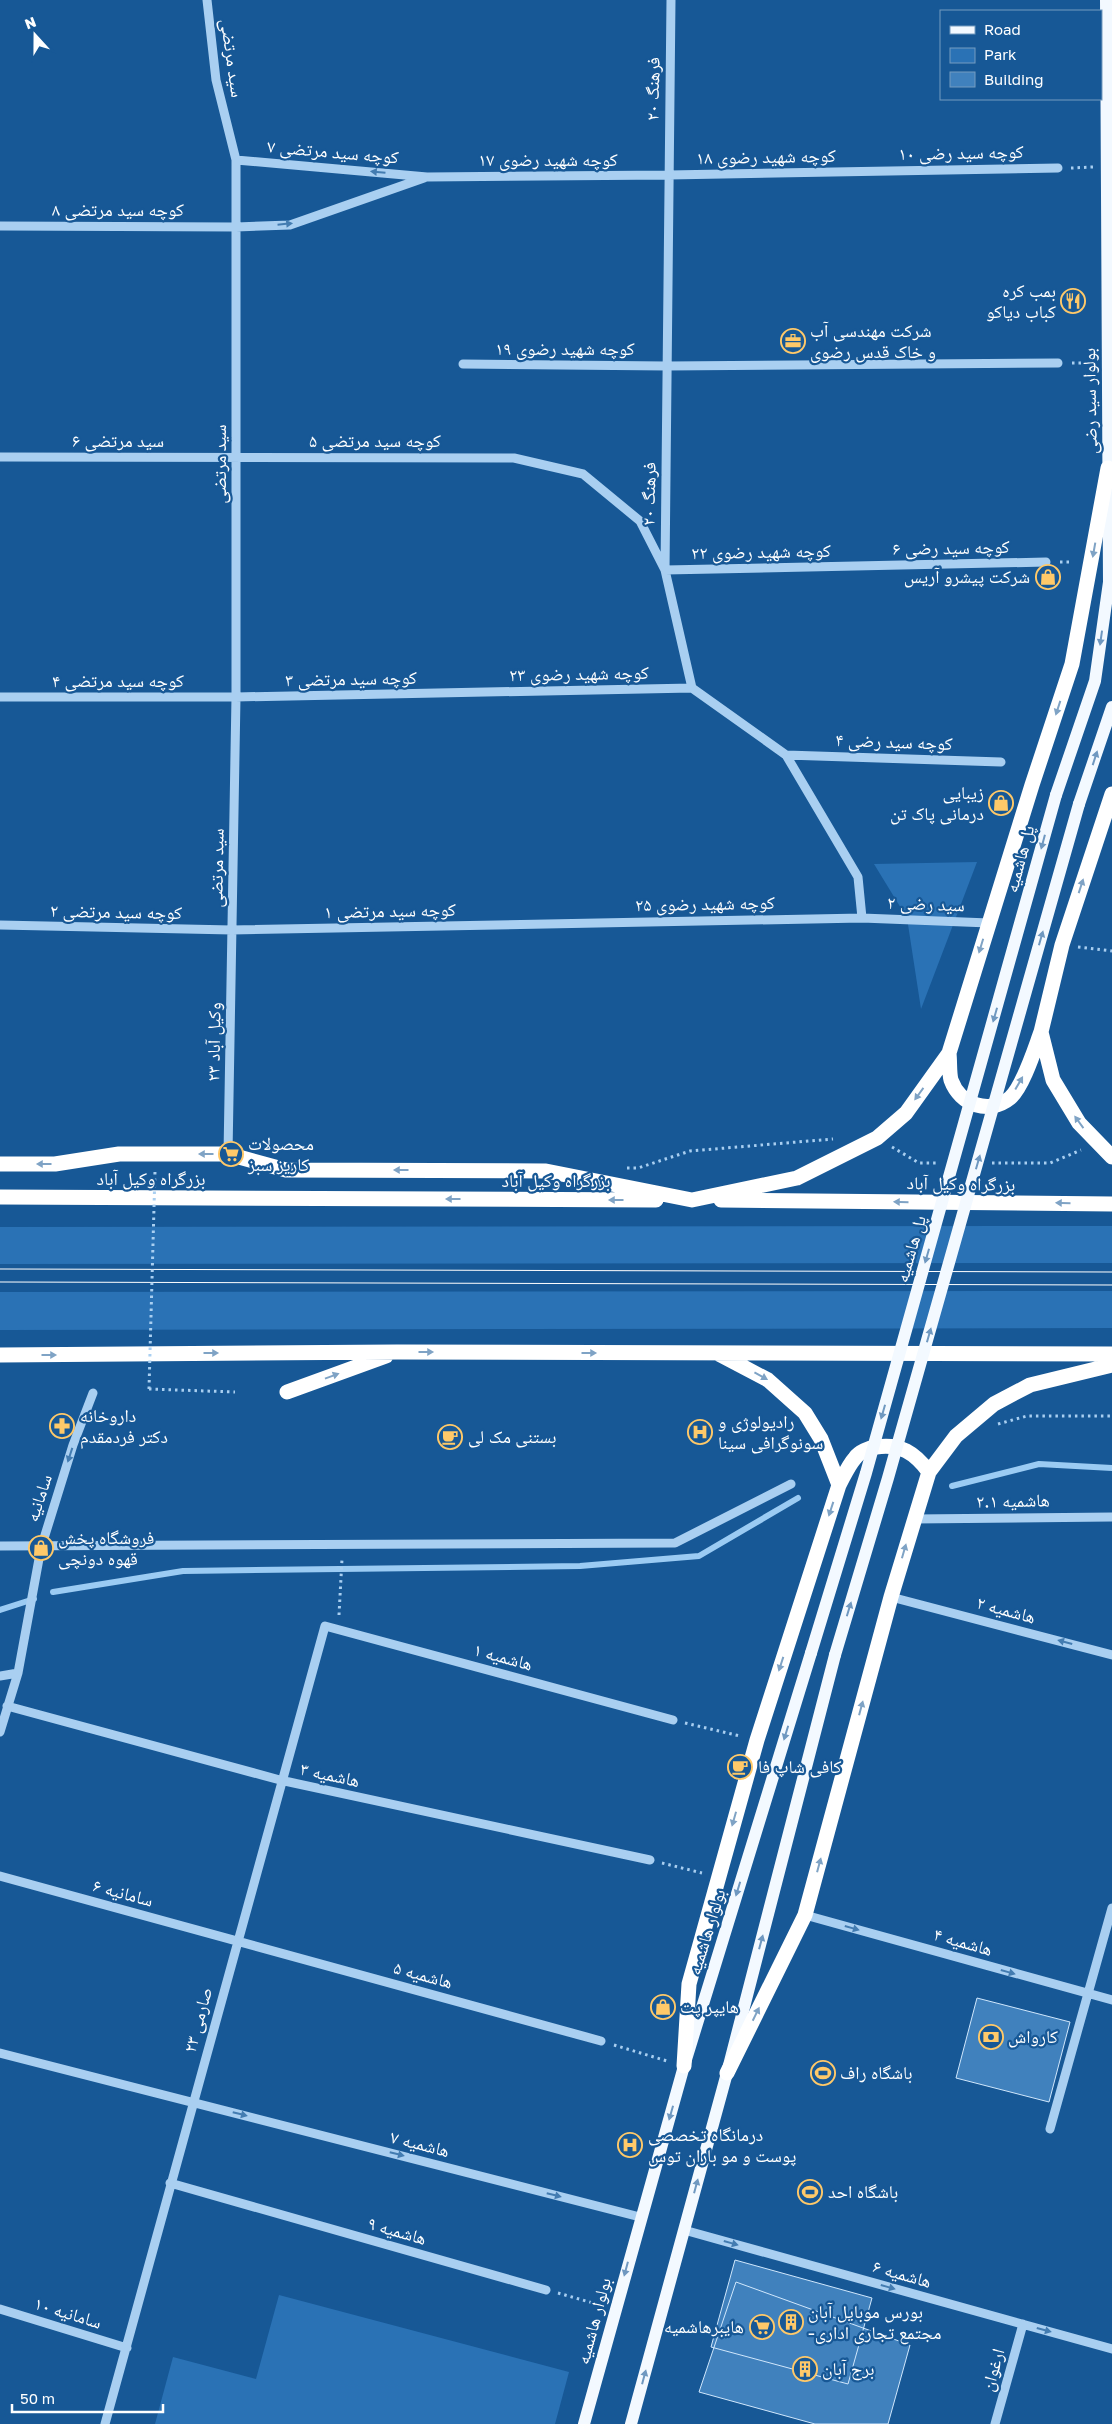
<svg xmlns="http://www.w3.org/2000/svg" width="1112" height="2424" font-family="'Golos Text','Noto Naskh Arabic',sans-serif">
<rect width="100%" height="100%" fill="#175896"/>
<path fill="#2a72b5" d="M977,862L921,1009L907,918L874,864Z
M1112,1226V1263L0,1264V1227Z
M1112,1291V1328L0,1330V1292Z
M279,2295L569,2372L555,2424H155L173,2357L256,2379Z"/>
<g fill="none" stroke-linecap="round" stroke-linejoin="round">
<path stroke="#9bcbf3" stroke-width="6" d="M952,1486L1039,1464L1112,1468
M53,1592L183,1571L580,1566L699,1556L798,1498
M0,1610L34,1599"/>
</g>
<path fill="#4081bd" stroke="#d0e7fc" d="M977,1998L1070,2022L1049,2102L956,2078Z
M735,2260L872,2298L848,2384L711,2347Z
M736,2282L910,2345L888,2424H815L699,2392Z"/>
<g fill="none" stroke-linecap="round" stroke-linejoin="round">
<path stroke="#a9cff1" stroke-width="3" stroke-dasharray="2.5 4" stroke-linecap="butt" d="M1071,168L1093,167
M1072,363H1093
M1060,562H1073
M1078,947L1112,951
M892,1147L919,1163H936
M992,1163H1050L1081,1150
M627,1168H638L690,1151L833,1139
M149,1389L235,1392
M998,1424L1027,1416H1112
M339,1615L342,1559
M685,1723L740,1736
M662,1863L702,1873
M614,2045L667,2061
M558,2293L600,2305"/>
<path stroke="#a9cff1" stroke-width="9" d="M207,0L216,80L236,160V697L228,1154
M671,0L665,570L692,688L786,755L858,877L862,918
M236,160L427,177L669,175L1058,168
M0,226L236,227L290,225L424,178
M463,364L667,366L1058,363
M0,457L514,458L583,474L640,521L665,570L1046,562
M0,697H236L692,688
M786,755L1001,762
M0,925L232,930L862,918L989,923
M914,1519L1112,1517
M0,1546L675,1543L791,1484
M891,1597L1112,1655
M0,1676L18,1673
M7,1706L280,1780L650,1860
M0,1732L18,1673L41,1548L73,1445L93,1393
M0,1876L601,2041
M805,1915L1112,2000
M0,2053L640,2217
M1050,2129L1112,1908
M170,2183L546,2290
M684,2230L1112,2349
M0,2309L127,2348
M105,2424L325,1626L673,1720
M995,2424L1023,2324"/>
<path stroke="#f3f9ff" stroke-width="12" d="M1056,795L1095,681L1109,582L1106,0
M1079,804L1112,707
M584,2424L684,2066L811,1653
M631,2424L727,2073L835,1655"/>
<path stroke="#fff" stroke-width="15" d="M1112,794L1062,945L1041,1032L1053,1080L1079,1123L1112,1157
M949,1053C950,1062 949,1072 951,1080C960,1105 989,1115 1010,1098C1023,1087 1035,1048 1041,1032
M0,1164H55L119,1154H228L286,1170L546,1171L692,1200L797,1178L877,1138L906,1113L949,1053L1032,785L1072,664L1108,468
M0,1197L656,1200
M721,1200L1112,1204
M0,1355L397,1352L1112,1354
M287,1392L386,1356
M839,1485C844,1476 848,1466 855,1458C859,1452 869,1448 876,1447C900,1443 915,1453 929,1472
M684,2066L689,1984L757,1740L839,1485L821,1439L805,1413L768,1380L719,1354
M727,2073L805,1915L891,1597L929,1472L956,1436L994,1404L1030,1385L1112,1365"/>
<path stroke="#fff" stroke-width="1" d="M0,1269L1112,1272
M0,1282L1112,1285"/>
<path stroke="#a9cff1" stroke-width="3" stroke-dasharray="2.5 4" stroke-linecap="butt" d="M149,1389L155,1171"/>
<path stroke="#f3f9ff" stroke-width="12" d="M811,1653L866,1473L1056,795
M835,1655L888,1478L1079,804"/>
</g>
<defs><path id="oneway-solid" d="M-6-.8H1V-3.2L6.5 0L1 3.2V.8H-6Z" transform="scale(1.25)"/></defs>
<g fill="#437cb1">
<use href="#oneway-solid" transform="translate(378 172) rotate(-175)"/>
<use href="#oneway-solid" transform="translate(285 224) rotate(-6)"/>
<use href="#oneway-solid" transform="translate(70 1455) rotate(108)"/>
<use href="#oneway-solid" transform="translate(1065 1642) rotate(-165)"/>
<use href="#oneway-solid" transform="translate(852 1928) rotate(16)"/>
<use href="#oneway-solid" transform="translate(1008 1972) rotate(16)"/>
<use href="#oneway-solid" transform="translate(240 2114) rotate(14)"/>
<use href="#oneway-solid" transform="translate(397 2154) rotate(14)"/>
<use href="#oneway-solid" transform="translate(554 2195) rotate(14)"/>
<use href="#oneway-solid" transform="translate(731 2243) rotate(16)"/>
<use href="#oneway-solid" transform="translate(888 2287) rotate(16)"/>
<use href="#oneway-solid" transform="translate(1044 2330) rotate(15)"/>
</g>
<g fill="#7fa3c5">
<use href="#oneway-solid" transform="translate(1094 550) rotate(100)"/>
<use href="#oneway-solid" transform="translate(1058 708) rotate(108)"/>
<use href="#oneway-solid" transform="translate(1081 886) rotate(-72)"/>
<use href="#oneway-solid" transform="translate(981 946) rotate(107)"/>
<use href="#oneway-solid" transform="translate(1019 1083) rotate(-60)"/>
<use href="#oneway-solid" transform="translate(919 1094) rotate(126)"/>
<use href="#oneway-solid" transform="translate(1079 1122) rotate(-126)"/>
<use href="#oneway-solid" transform="translate(206 1154) rotate(-180)"/>
<use href="#oneway-solid" transform="translate(44 1164) rotate(-180)"/>
<use href="#oneway-solid" transform="translate(401 1170) rotate(-180)"/>
<use href="#oneway-solid" transform="translate(453 1199) rotate(-180)"/>
<use href="#oneway-solid" transform="translate(616 1200) rotate(-180)"/>
<use href="#oneway-solid" transform="translate(901 1202) rotate(-179)"/>
<use href="#oneway-solid" transform="translate(1063 1203) rotate(-179)"/>
<use href="#oneway-solid" transform="translate(426 1352)"/>
<use href="#oneway-solid" transform="translate(211 1353)"/>
<use href="#oneway-solid" transform="translate(589 1353)"/>
<use href="#oneway-solid" transform="translate(49 1355)"/>
<use href="#oneway-solid" transform="translate(332 1376) rotate(-20)"/>
<use href="#oneway-solid" transform="translate(761 1376) rotate(29)"/>
<use href="#oneway-solid" transform="translate(831 1509) rotate(108)"/>
<use href="#oneway-solid" transform="translate(904 1551) rotate(-74)"/>
<use href="#oneway-solid" transform="translate(781 1664) rotate(108)"/>
<use href="#oneway-solid" transform="translate(861 1708) rotate(-75)"/>
<use href="#oneway-solid" transform="translate(734 1819) rotate(106)"/>
<use href="#oneway-solid" transform="translate(819 1865) rotate(-75)"/>
<use href="#oneway-solid" transform="translate(756 2014) rotate(-64)"/>
</g>
<g fill="#6f98c0">
<use href="#oneway-solid" transform="translate(1101 638) rotate(98)"/>
<use href="#oneway-solid" transform="translate(1095 758) rotate(-72)"/>
<use href="#oneway-solid" transform="translate(1043 842) rotate(105)"/>
<use href="#oneway-solid" transform="translate(1041 938) rotate(-74)"/>
<use href="#oneway-solid" transform="translate(995 1015) rotate(106)"/>
<use href="#oneway-solid" transform="translate(978 1162) rotate(-74)"/>
<use href="#oneway-solid" transform="translate(927 1256) rotate(106)"/>
<use href="#oneway-solid" transform="translate(929 1335) rotate(-74)"/>
<use href="#oneway-solid" transform="translate(883 1412) rotate(106)"/>
<use href="#oneway-solid" transform="translate(849 1609) rotate(-73)"/>
<use href="#oneway-solid" transform="translate(786 1733) rotate(107)"/>
<use href="#oneway-solid" transform="translate(738 1889) rotate(107)"/>
<use href="#oneway-solid" transform="translate(761 1942) rotate(-75)"/>
<use href="#oneway-solid" transform="translate(671 2113) rotate(106)"/>
<use href="#oneway-solid" transform="translate(696 2186) rotate(-75)"/>
<use href="#oneway-solid" transform="translate(626 2269) rotate(105)"/>
<use href="#oneway-solid" transform="translate(644 2377) rotate(-75)"/>
</g>
<defs>
<symbol id="restaurant-ring" viewBox="-11 -11 22 22"><circle r="9.5" fill="#175896" stroke="#ffc969" stroke-width="1.5"/><path d="M-5-6h1v4h1v-4h1v4h1v-4h1v5L-1.5 .5V6h-2V.5L-5-1ZM5-6V6H3V1.5H1.5Q1.5-4 5-6Z" fill="#ffc969"/></symbol>
<symbol id="office-ring" viewBox="-11 -11 22 22"><circle r="9.5" fill="#175896" stroke="#ffc969" stroke-width="1.5"/><path d="M-6-3h4V-5.5h4V-3h4V5H-6ZM-1-4.5V-3h2v-1.5ZM-6 0V1H6V0Z" fill="#ffc969"/></symbol>
<symbol id="shop-ring" viewBox="-11 -11 22 22"><circle r="9.5" fill="#175896" stroke="#ffc969" stroke-width="1.5"/><path d="M-5-2.5h2.3a2.7 3.5 0 0 1 5.4 0H5L5.5 6h-11ZM-1.5-2.5h3a1.5 2.3 0 0 0-3 0Z" fill="#ffc969"/></symbol>
<symbol id="supermarket-ring" viewBox="-11 -11 22 22"><circle r="9.5" fill="#175896" stroke="#ffc969" stroke-width="1.5"/><path d="M-6-5.5h2.5l.6 2H6L4.5 2H-2.5L-4.4-4H-6ZM-1.5 3.2a1.3 1.3 0 1 0 .1 0ZM3 3.2a1.3 1.3 0 1 0 .1 0Z" fill="#ffc969"/></symbol>
<symbol id="pharmacy-ring" viewBox="-11 -11 22 22"><circle r="9.5" fill="#175896" stroke="#ffc969" stroke-width="1.5"/><path d="M-2-6h4v4h4v4h-4v4h-4v-4h-4v-4h4Z" fill="#ffc969"/></symbol>
<symbol id="hospital-ring" viewBox="-11 -11 22 22"><circle r="9.5" fill="#175896" stroke="#ffc969" stroke-width="1.5"/><path d="M-5-5h3v3.5h4V-5h3V5h-3V1.5h-4V5h-3Z" fill="#ffc969"/></symbol>
<symbol id="cafe-ring" viewBox="-11 -11 22 22"><circle r="9.5" fill="#175896" stroke="#ffc969" stroke-width="1.5"/><path d="M-5.5-4.5H6V0H3Q3 3.5 0 3.5H-2.5Q-5.5 3.5-5.5 0ZM3-3.2v2h1.7v-2ZM-6 4.5H4V6H-6Z" fill="#ffc969"/></symbol>
<symbol id="bank-ring" viewBox="-11 -11 22 22"><circle r="9.5" fill="#175896" stroke="#ffc969" stroke-width="1.5"/><path d="M-6-4H6V4H-6ZM0-2.3a2.3 2.3 0 1 0 0 4.6a2.3 2.3 0 1 0 0-4.6Z" fill="#ffc969"/></symbol>
<symbol id="stadium-ring" viewBox="-11 -11 22 22"><circle r="9.5" fill="#175896" stroke="#ffc969" stroke-width="1.5"/><path d="M0-5a6.5 5 0 1 0 0 10a6.5 5 0 1 0 0-10ZM-3.5-1.8h7v3.6h-7Z" fill="#ffc969"/></symbol>
<symbol id="building-ring" viewBox="-11 -11 22 22"><circle r="9.5" fill="#175896" stroke="#ffc969" stroke-width="1.5"/><path d="M-4-6H4V6H1V3H-1V6H-4ZM-2.5-4.3h1.7v1.8h-1.7ZM.8-4.3h1.7v1.8H.8ZM-2.5-1h1.7V.8h-1.7ZM.8-1h1.7V.8H.8Z" fill="#ffc969"/></symbol>
</defs>
<g fill-rule="evenodd">
<use href="#restaurant-ring" x="1059" y="287" width="28" height="28"/>
<use href="#office-ring" x="779" y="327" width="28" height="28"/>
<use href="#shop-ring" x="1034" y="563" width="28" height="28"/>
<use href="#shop-ring" x="987" y="789" width="28" height="28"/>
<use href="#supermarket-ring" x="217" y="1140" width="28" height="28"/>
<use href="#pharmacy-ring" x="48" y="1412" width="28" height="28"/>
<use href="#hospital-ring" x="686" y="1418" width="28" height="28"/>
<use href="#cafe-ring" x="436" y="1423" width="28" height="28"/>
<use href="#shop-ring" x="27" y="1534" width="28" height="28"/>
<use href="#cafe-ring" x="726" y="1753" width="28" height="28"/>
<use href="#shop-ring" x="649" y="1993" width="28" height="28"/>
<use href="#bank-ring" x="977" y="2023" width="28" height="28"/>
<use href="#stadium-ring" x="809" y="2059" width="28" height="28"/>
<use href="#hospital-ring" x="616" y="2131" width="28" height="28"/>
<use href="#stadium-ring" x="796" y="2178" width="28" height="28"/>
<use href="#building-ring" x="777" y="2308" width="28" height="28"/>
<use href="#supermarket-ring" x="748" y="2313" width="28" height="28"/>
<use href="#building-ring" x="791" y="2355" width="28" height="28"/>
</g>
<g text-anchor="middle" stroke-width="4.5" stroke-linejoin="round" paint-order="stroke">
<g font-size="18" fill="#fff" stroke="#175896">
<text transform="translate(232 58) rotate(82)" y="6">سید مرتضی</text>
<text transform="translate(653 89) rotate(-89)" y="6">فرهنگ ۲۰</text>
<text transform="translate(333 152) rotate(5)" y="6">کوچه سید مرتضی ۷</text>
<text transform="translate(961 153) rotate(-1)" y="6">کوچه سید رضی ۱۰</text>
<text transform="translate(766 157) rotate(-1)" y="6">کوچه شهید رضوی ۱۸</text>
<text x="548" y="166">کوچه شهید رضوی ۱۷</text>
<text x="118" y="216">کوچه سید مرتضی ۸</text>
<text x="565" y="355">کوچه شهید رضوی ۱۹</text>
<text transform="translate(1090 401) rotate(-91)" y="6">بولوار سید رضی</text>
<text x="118" y="447">سید مرتضی ۶</text>
<text x="375" y="447">کوچه سید مرتضی ۵</text>
<text transform="translate(220 464) rotate(-90)" y="6">سید مرتضی</text>
<text transform="translate(649 494) rotate(-89)" y="6">فرهنگ ۲۰</text>
<text transform="translate(951 548) rotate(-1)" y="6">کوچه سید رضی ۶</text>
<text transform="translate(761 552) rotate(-1)" y="6">کوچه شهید رضوی ۲۲</text>
<text transform="translate(579 674) rotate(-1)" y="6">کوچه شهید رضوی ۲۳</text>
<text transform="translate(351 679) rotate(-1)" y="6">کوچه سید مرتضی ۳</text>
<text x="118" y="687">کوچه سید مرتضی ۴</text>
<text transform="translate(894 742) rotate(2)" y="6">کوچه سید رضی ۴</text>
<text transform="translate(1020 859) rotate(-75)" y="6">پل هاشمیه</text>
<text transform="translate(217 868) rotate(-89)" y="6">سید مرتضی</text>
<text transform="translate(705 904) rotate(-1)" y="6">کوچه شهید رضوی ۲۵</text>
<text transform="translate(926 904) rotate(2)" y="6">سید رضی ۲</text>
<text transform="translate(390 911) rotate(-1)" y="6">کوچه سید مرتضی ۱</text>
<text transform="translate(116 912) rotate(1)" y="6">کوچه سید مرتضی ۲</text>
<text transform="translate(214 1042) rotate(-89)" y="6">۲۳ وکیل آباد</text>
<text x="151" y="1185">بزرگراه وکیل آباد</text>
<text x="556" y="1187">بزرگراه وکیل آباد</text>
<text transform="translate(961 1184) rotate(1)" y="6">بزرگراه وکیل آباد</text>
<text transform="translate(911 1249) rotate(-74)" y="6">پل هاشمیه</text>
<text transform="translate(39 1498) rotate(-72)" y="6">سامانیه</text>
<text transform="translate(1013 1501) rotate(-1)" y="6">هاشمیه ۲.۱</text>
<text transform="translate(1006 1610) rotate(15)" y="6">هاشمیه ۲</text>
<text transform="translate(503 1657) rotate(15)" y="6">هاشمیه ۱</text>
<text transform="translate(330 1775) rotate(12)" y="6">هاشمیه ۳</text>
<text transform="translate(123 1893) rotate(15)" y="6">سامانیه ۶</text>
<text transform="translate(707 1932) rotate(-73)" y="6">بولوار هاشمیه</text>
<text transform="translate(963 1942) rotate(16)" y="6">هاشمیه ۴</text>
<text transform="translate(423 1975) rotate(15)" y="6">هاشمیه ۵</text>
<text transform="translate(198 2020) rotate(-75)" y="6">صارمی ۲۳</text>
<text transform="translate(420 2144) rotate(14)" y="6">هاشمیه ۷</text>
<text transform="translate(397 2231) rotate(16)" y="6">هاشمیه ۹</text>
<text transform="translate(902 2274) rotate(16)" y="6">هاشمیه ۶</text>
<text transform="translate(68 2313) rotate(17)" y="6">سامانیه ۱۰</text>
<text transform="translate(594 2321) rotate(-75)" y="6">بولوار هاشمیه</text>
<text transform="translate(993 2370) rotate(-74)" y="6">ارغوان</text>
</g>
<g font-size="18" fill="#fff" stroke="#175896" text-anchor="start">
<text x="1056" y="297" text-anchor="end">بمب کره<tspan x="1056" dy="21">کباب دیاکو</tspan></text>
<text x="810" y="337">شرکت مهندسی آب<tspan x="810" dy="21">و خاک قدس رضوی</tspan></text>
<text x="1030" y="583" text-anchor="end">شرکت پیشرو آریس</text>
<text x="984" y="799" text-anchor="end">زیبایی<tspan x="984" dy="21">درمانی پاک تن</tspan></text>
<text x="248" y="1150">محصولات<tspan x="248" dy="21">کاریز سبز</tspan></text>
<text x="80" y="1422">داروخانه<tspan x="80" dy="21">دكتر فردمقدم</tspan></text>
<text x="718" y="1428">رادیولوژی و<tspan x="718" dy="21">سونوگرافی سینا</tspan></text>
<text x="468" y="1443">بستنی مک لی</text>
<text x="58" y="1544">فروشگاه پخش<tspan x="58" dy="21">قهوه دونچی</tspan></text>
<text x="758" y="1773">کافی شاپ فا</text>
<text x="680" y="2013">هایپر پت</text>
<text x="1008" y="2043">کارواش</text>
<text x="840" y="2079">باشگاه راف</text>
<text x="648" y="2141">درمانگاه تخصصی<tspan x="648" dy="21">پوست و مو باران توس</tspan></text>
<text x="828" y="2198">باشگاه احد</text>
<text x="808" y="2318">بورس موبایل آبان<tspan x="808" dy="21">-مجتمع تجاری اداری</tspan></text>
<text x="744" y="2333" text-anchor="end">هایبرهاشمیه</text>
<text x="822" y="2375">برج آبان</text>
</g>
</g>
<rect x="940" y="10" width="162" height="90" fill="#175896" stroke="#749bc0"/>
<rect x="950" y="26" width="25" height="8" fill="#f3f9ff" stroke="#749bc0"/>
<text x="984" y="35" font-size="15" fill="#ffffff">Road</text>
<rect x="950" y="48" width="25" height="15" fill="#2a72b5" stroke="#749bc0"/>
<text x="984" y="60" font-size="15" fill="#ffffff">Park</text>
<rect x="950" y="72" width="25" height="15" fill="#4081bd" stroke="#749bc0"/>
<text x="984" y="85" font-size="15" fill="#ffffff">Building</text>
<g transform="translate(35 35) rotate(339)" stroke="#175896" stroke-width="4" paint-order="stroke">
<path d="M0-4L9 19L0 12L-9 19Z" fill="#ffffff"/>
<text y="-8" font-size="14" font-weight="bold" text-anchor="middle" fill="#ffffff">N</text>
</g>
<path d="M12 2404v8h151v-8" fill="none" stroke="#ffffff" stroke-width="2.5"/>
<text x="20" y="2404" font-size="15" fill="#ffffff" stroke="#175896" stroke-width="4" paint-order="stroke">50 m</text>
</svg>
